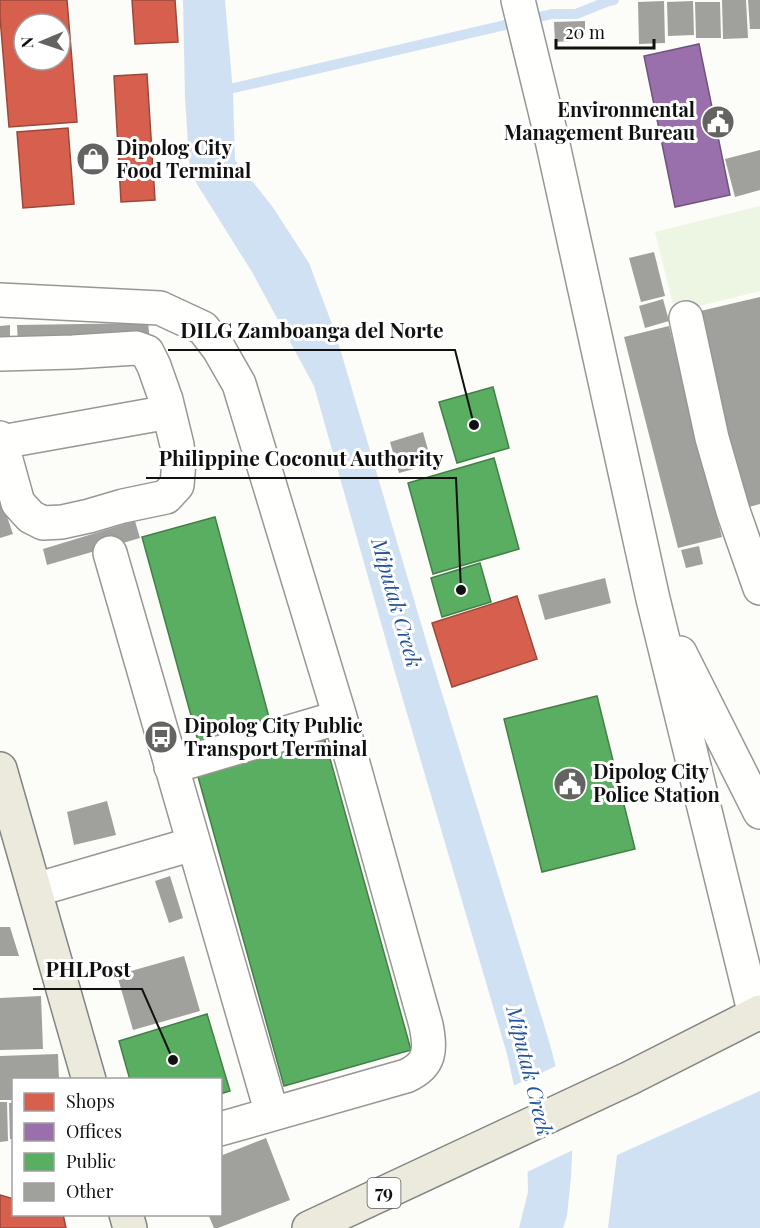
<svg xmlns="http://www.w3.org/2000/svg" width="760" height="1228" font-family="'Playfair Display',serif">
<rect width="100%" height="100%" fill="#fcfcf8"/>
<path fill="#edf5e3" d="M760,206V291L675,312L655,232Z"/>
<path fill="#d1e1f4" d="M183,0H225L233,92L235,160L272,206L309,263L336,335L433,664L549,1041L573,1132L571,1177L567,1216L563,1228H519L528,1192L527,1144L507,1054L396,676L314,386L252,272L190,173L185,98Z
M760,1091V1228H608L617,1155Z"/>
<path fill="#fcfcf8" d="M558,1065L576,1132L575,1149L525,1173L524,1145L511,1087Z"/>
<path fill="#d6604d" stroke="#9b483b" stroke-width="1.5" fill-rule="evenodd" d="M0,0H67L77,122L9,127L0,17ZM24,24H60V60H24Z
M132,0H175L178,42L135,44Z
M147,74L155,200L121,202L114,76Z
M68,128L74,204L23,208L17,132Z
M517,596L537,659L452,687L432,623Z
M0,1195L14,1199V1214H63L66,1228H0Z"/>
<path fill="#9970ab" stroke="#70547d" stroke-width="1.5" d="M699,44L730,195L675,207L644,56Z"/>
<path fill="#5aae61" stroke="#447f49" stroke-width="1.5" d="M493,387L509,448L457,463L439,402Z
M494,458L519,549L433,574L408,483Z
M215,517L270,721L198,741L142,537Z
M480,563L491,602L442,617L431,578Z
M597,696L635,849L542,872L504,719Z
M324,737L411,1050L284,1086L197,773Z
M207,1014L230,1091L220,1094V1080H130L119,1041Z"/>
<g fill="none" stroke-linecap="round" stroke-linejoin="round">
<path stroke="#d1e1f4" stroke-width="10" d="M221,91L552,14H576L606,2L614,0"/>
</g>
<path fill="#a0a09d" d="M722,0H746L748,38L723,39Z
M748,0H760V29H750Z
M664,1L665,43L639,44L638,2Z
M693,1L694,35L668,36L667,2Z
M695,2H720L721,38H696Z
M585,21V36L572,37V41L555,42L554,22Z
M760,150V190L735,197L725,159Z
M654,252L665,296L641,302L629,258Z
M760,297V504L749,507L696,312Z
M663,299L669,321L645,328L639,306Z
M148,323L150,341L18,345L17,325Z
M10,325V344L0,345V326Z
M669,326L722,537L678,548L624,337Z
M423,432L432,464L399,473L390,442Z
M0,496L13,534L0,538Z
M135,521L140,538L47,565L43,549Z
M699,546L703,564L686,568L681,550Z
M605,578L611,603L545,620L538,595Z
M107,801L116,835L74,845L67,812Z
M170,876L183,918L169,923L155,881Z
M0,927H10L19,956H0Z
M184,956L200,1011L133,1030L117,975Z
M41,996L43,1049L0,1050V998Z
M58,1054L59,1080H14V1100H0V1056Z
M0,1102H7L8,1141L0,1142Z
M9,1103H14V1139H10Z
M266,1138L290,1200L218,1228H214L208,1214H220V1156Z"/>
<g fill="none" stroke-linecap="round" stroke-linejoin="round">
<defs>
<path id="minor" d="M518,0L550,131L653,599L755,1015
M0,300L160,308L203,328L219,349L239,384L340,717L426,1025C431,1049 431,1065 406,1076L220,1129
M686,318L712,438L733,511L760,588
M0,354L73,352L136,348L147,352L154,366L166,400L177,445L179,461L177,485L166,497L123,506L89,516L62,522L43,523L31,517L18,503L0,438
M1,442L169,412
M110,553L272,1114
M680,653L760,812
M171,767L340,717
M35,890L193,844"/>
<path id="major" d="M0,769L89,1080
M126,1214L130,1228
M309,1228L630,1078L760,1012"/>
</defs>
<use href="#minor" stroke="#979795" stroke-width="36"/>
<use href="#major" stroke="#848482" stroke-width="36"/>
<use href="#minor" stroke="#fffffe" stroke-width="33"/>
<use href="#major" stroke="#ebeadd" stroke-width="33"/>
</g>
<defs>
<symbol id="civic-disc" viewBox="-11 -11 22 22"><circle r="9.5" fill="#636362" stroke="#fff"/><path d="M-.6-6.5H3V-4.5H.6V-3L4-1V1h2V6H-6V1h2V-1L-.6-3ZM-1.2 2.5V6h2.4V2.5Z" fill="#fff"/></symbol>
<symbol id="shop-disc" viewBox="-11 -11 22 22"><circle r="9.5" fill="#636362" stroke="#fff"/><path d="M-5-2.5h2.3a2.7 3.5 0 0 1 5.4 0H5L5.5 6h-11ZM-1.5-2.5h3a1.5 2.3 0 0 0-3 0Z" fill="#fff"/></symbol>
<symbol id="bus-disc" viewBox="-11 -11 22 22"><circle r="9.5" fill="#636362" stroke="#fff"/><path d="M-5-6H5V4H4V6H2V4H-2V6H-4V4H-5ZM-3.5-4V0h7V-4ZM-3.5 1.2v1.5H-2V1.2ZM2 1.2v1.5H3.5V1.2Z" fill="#fff"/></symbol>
</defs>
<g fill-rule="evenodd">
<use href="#civic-disc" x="699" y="103" width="38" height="38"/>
<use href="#shop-disc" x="74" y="140" width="38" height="38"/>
<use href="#bus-disc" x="142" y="718" width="38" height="38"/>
<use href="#civic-disc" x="551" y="765" width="38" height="38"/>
</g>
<g text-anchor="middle" stroke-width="6" stroke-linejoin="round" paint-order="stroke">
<rect fill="#fff" stroke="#585858" stroke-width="1.5" x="367.5" y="1178" width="33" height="30" rx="4.5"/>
<g font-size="18" font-weight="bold" fill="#111">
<text x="384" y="1199">79</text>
</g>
<g font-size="20" font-weight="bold" fill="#111" stroke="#fff" text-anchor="start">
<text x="695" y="117" text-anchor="end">Environmental<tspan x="695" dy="23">Management Bureau</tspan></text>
<text x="116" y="155">Dipolog City<tspan x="116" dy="23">Food Terminal</tspan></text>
<text x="184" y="733">Dipolog City Public<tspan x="184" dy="23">Transport Terminal</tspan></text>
<text x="593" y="779">Dipolog City<tspan x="593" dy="23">Police Station</tspan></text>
</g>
<g font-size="21" font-style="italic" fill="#22529a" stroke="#fff">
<text transform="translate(396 603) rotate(74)" y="7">Miputak Creek</text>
<text transform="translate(529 1071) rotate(76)" y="7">Miputak Creek</text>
</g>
</g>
<path fill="none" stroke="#111" stroke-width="2" d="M474 425L455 350H168M461 590L456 478H146M173 1060L142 989H33"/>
<g fill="#111" stroke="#fff" stroke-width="2">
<circle cx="474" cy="425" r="6"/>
<circle cx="461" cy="590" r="6"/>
<circle cx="173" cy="1060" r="6"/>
</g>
<g font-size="21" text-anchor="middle" font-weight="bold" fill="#111" stroke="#fff" stroke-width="6" stroke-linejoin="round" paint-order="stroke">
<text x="312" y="338">DILG Zamboanga del Norte</text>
<text x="301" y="466">Philippine Coconut Authority</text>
<text x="88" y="977">PHLPost</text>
</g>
<rect x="12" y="1078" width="210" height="138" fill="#ffffff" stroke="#a0a0a0" stroke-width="1.5"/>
<rect x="24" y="1093" width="30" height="18" fill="#d6604d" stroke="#a0a0a0" stroke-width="1.5"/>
<text x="66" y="1108" font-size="18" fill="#111111">Shops</text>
<rect x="24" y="1123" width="30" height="18" fill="#9970ab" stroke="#a0a0a0" stroke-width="1.5"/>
<text x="66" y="1138" font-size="18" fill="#111111">Offices</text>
<rect x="24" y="1153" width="30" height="18" fill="#5aae61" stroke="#a0a0a0" stroke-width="1.5"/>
<text x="66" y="1168" font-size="18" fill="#111111">Public</text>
<rect x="24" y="1183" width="30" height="18" fill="#a0a09d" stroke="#a0a0a0" stroke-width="1.5"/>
<text x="66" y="1198" font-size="18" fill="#111111">Other</text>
<g transform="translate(42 42) rotate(268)"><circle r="28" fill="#ffffff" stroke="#a0a0a0" stroke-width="1.5"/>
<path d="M0-4.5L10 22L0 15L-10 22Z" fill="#636362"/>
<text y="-9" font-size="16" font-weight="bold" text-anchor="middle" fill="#111111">N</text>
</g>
<path d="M556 39v9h98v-9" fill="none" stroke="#111111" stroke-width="3"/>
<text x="565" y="39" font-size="18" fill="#111111" stroke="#ffffff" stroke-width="4.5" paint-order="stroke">20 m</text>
</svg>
